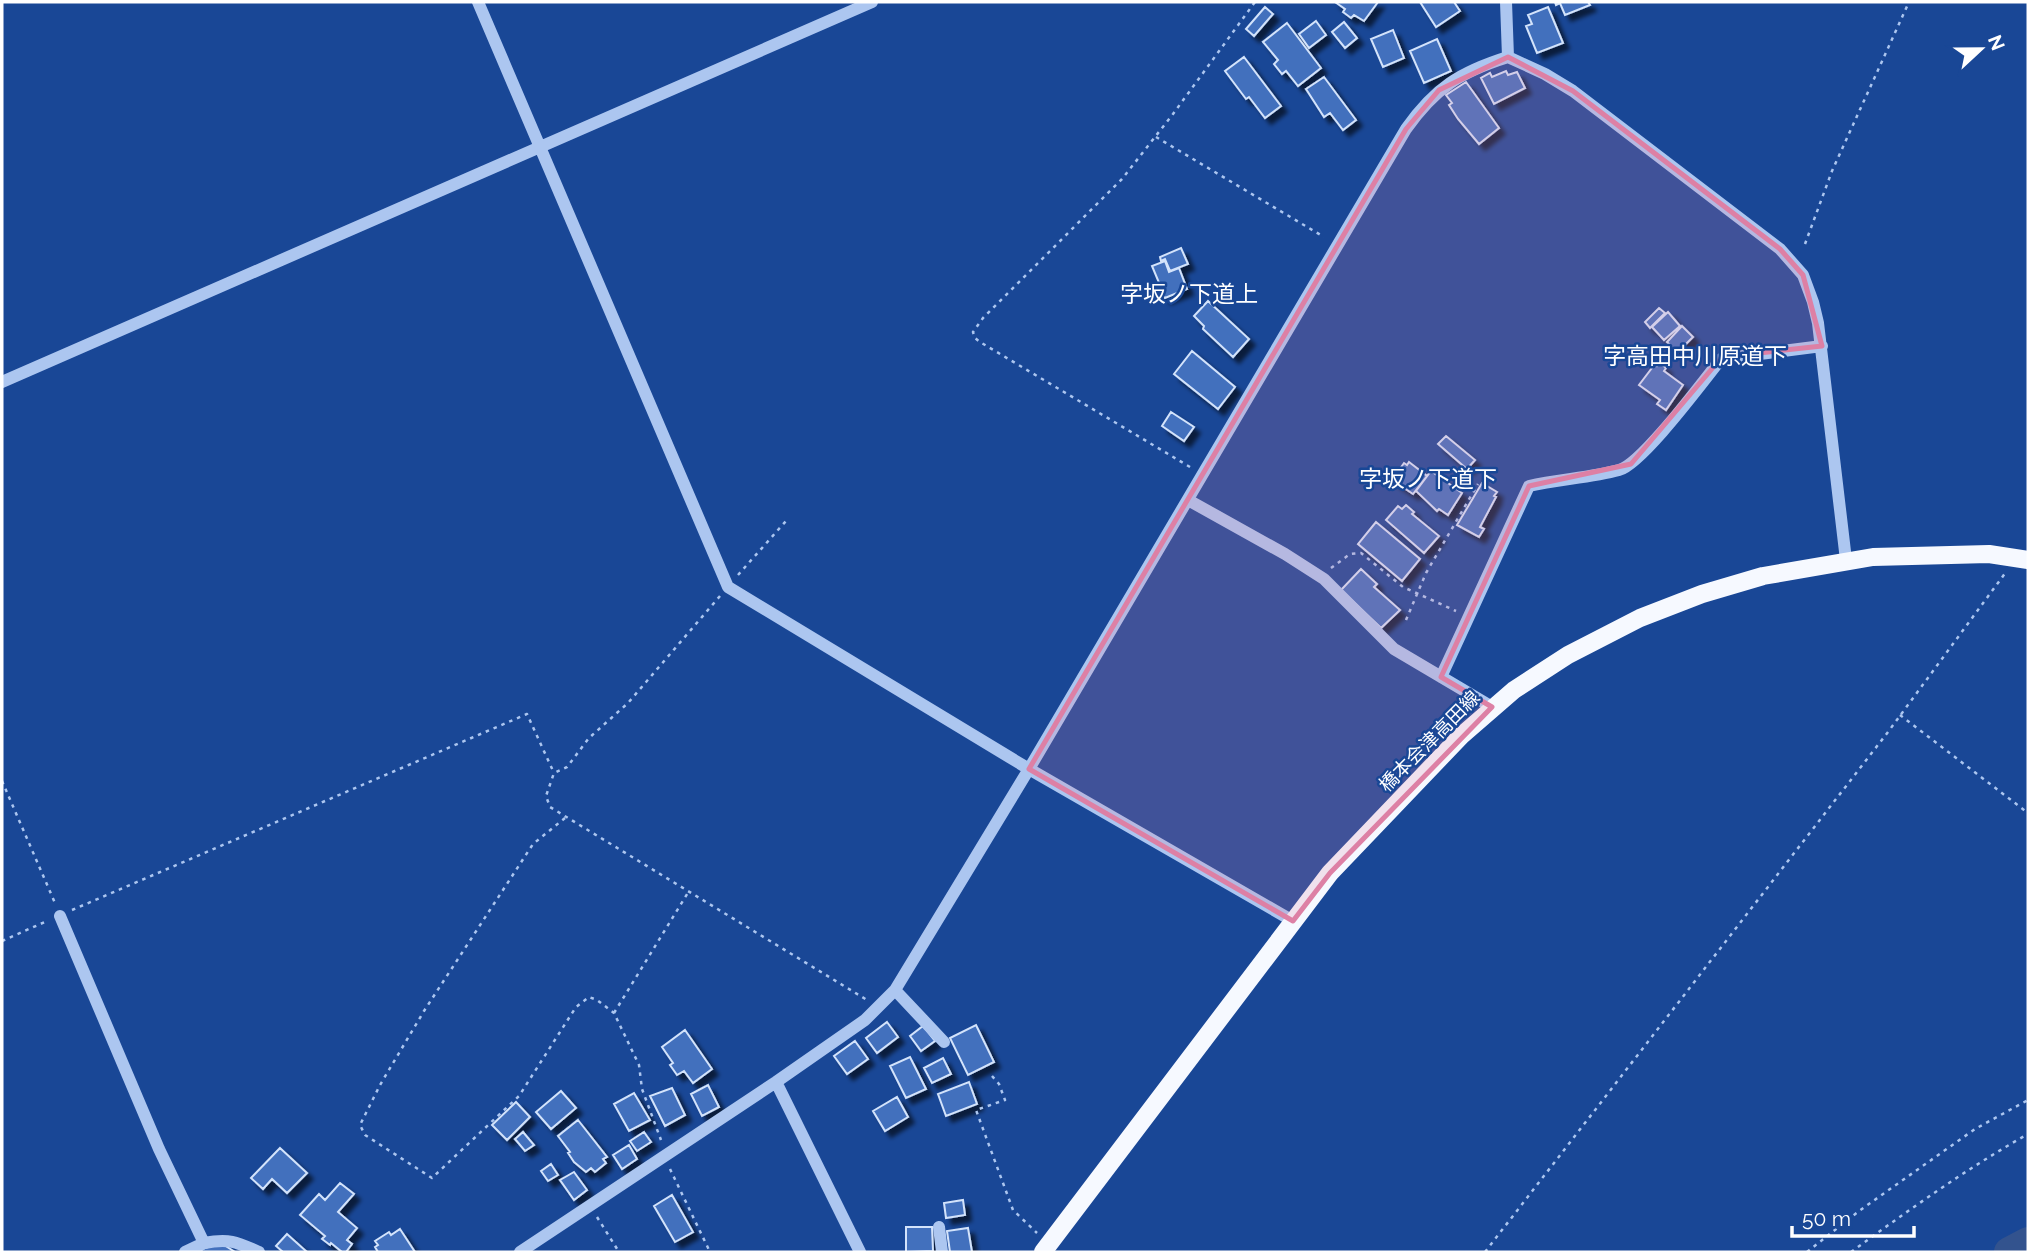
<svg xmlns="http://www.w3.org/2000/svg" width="2030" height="1254" font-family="Raleway,'Noto Sans JP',sans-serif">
<defs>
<filter id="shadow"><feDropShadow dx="6" dy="6" stdDeviation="2" flood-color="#0009"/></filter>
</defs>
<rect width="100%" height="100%" fill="#194796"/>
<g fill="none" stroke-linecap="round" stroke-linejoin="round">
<path stroke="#33538e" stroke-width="30" d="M2009,1252L2028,1242"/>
</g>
<path fill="#4270bd" stroke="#d3e3fb" stroke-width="2" filter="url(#shadow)" d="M1335,2H1378L1364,21L1354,15L1351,18L1343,12L1345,9Z
M1420,2H1454L1460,11L1436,27Z
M1555,2H1588L1590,5L1565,15L1560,3L1556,5Z
M1265,7L1273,14L1254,36L1246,29Z
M1548,7L1563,43L1537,53L1526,26L1532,24L1528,15Z
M1316,21L1326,35L1309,48L1299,34Z
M1344,22L1357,38L1345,48L1332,32Z
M1287,23L1321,68L1298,86L1286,71L1282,74L1274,64L1278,60L1263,42Z
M1393,30L1404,58L1383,67L1371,39Z
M1437,39L1451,71L1424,83L1410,51Z
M1244,57L1281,106L1265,118L1249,97L1246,99L1225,71Z
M1506,71L1508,75L1517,72L1525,88L1494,104L1481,78L1490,73L1492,77Z
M1324,77L1356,120L1343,130L1330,113L1324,117L1306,89Z
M1466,82L1499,128L1479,144L1458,119L1449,105L1452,103L1446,95Z
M1181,248L1188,264L1170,271L1165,259L1161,261L1160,257Z
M1165,261L1169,272L1179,268L1187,289L1165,298L1158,286L1160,285L1152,266Z
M1208,301L1249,339L1233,357L1203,329L1204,326L1194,316Z
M1659,308L1665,313L1650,328L1645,322Z
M1668,312L1680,326L1664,340L1652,327Z
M1682,326L1693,337L1678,352L1674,349L1671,352L1666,347L1669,344L1667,342Z
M1192,351L1235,387L1218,409L1174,374Z
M1660,363L1666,368L1664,371L1683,385L1666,410L1657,404L1660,400L1639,385L1655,364L1657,366Z
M1171,412L1194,427L1184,441L1162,426Z
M1446,436L1475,460L1467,469L1438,444Z
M1409,462L1427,476L1413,494L1392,480L1404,463L1407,465Z
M1431,471L1462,493L1448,515L1439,509L1437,511L1416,491Z
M1482,483L1497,492L1494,496L1496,497L1480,527L1484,529L1479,537L1457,525Z
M1406,505L1414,512L1412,514L1439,536L1424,553L1386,520L1398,506L1402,509Z
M1376,522L1420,559L1402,581L1358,544Z
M1361,569L1377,584L1374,587L1400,610L1381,628L1341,590Z
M887,1022L898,1037L877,1053L866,1038Z
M976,1025L994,1062L968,1075L950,1038Z
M923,1026L935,1041L921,1051L910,1036Z
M685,1030L712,1069L693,1083L684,1071L677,1075L670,1065L673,1063L662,1047Z
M855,1041L868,1059L847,1074L834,1056Z
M910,1057L926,1089L906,1098L890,1066Z
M943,1058L951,1074L932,1083L924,1068Z
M969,1082L977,1104L946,1116L938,1094Z
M708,1085L719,1107L702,1116L691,1094Z
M672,1088L685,1115L665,1126L650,1096Z
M561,1091L576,1108L551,1129L536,1112Z
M634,1093L650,1120L629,1131L614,1104Z
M897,1097L908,1117L885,1131L873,1111Z
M516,1102L530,1117L507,1140L492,1125Z
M578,1120L607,1157L603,1159L606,1163L595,1172L591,1168L586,1172L574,1162L568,1153L570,1152L558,1136Z
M523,1132L534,1145L525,1151L515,1139Z
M644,1132L651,1142L637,1151L630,1141Z
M629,1145L637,1159L622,1169L613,1155Z
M280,1148L307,1173L287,1193L272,1179L263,1189L251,1178Z
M551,1164L558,1175L548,1181L541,1171Z
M574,1172L587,1190L574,1200L560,1180Z
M340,1183L354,1194L338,1212L357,1228L347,1240L352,1244L346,1252H342L331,1243L330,1245L322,1239L325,1236L300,1215L319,1194L325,1200Z
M672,1195L693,1232L675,1242L654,1206Z
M963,1200L965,1215L946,1218L944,1203Z
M906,1227H932L933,1251L906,1252Z
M968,1228L972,1252H950L947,1231Z
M400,1229L415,1252H378L375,1247L378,1245L375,1241L389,1232L391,1235Z
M287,1234L307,1252H283L276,1246Z
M221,1243L235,1252H201L202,1249Z"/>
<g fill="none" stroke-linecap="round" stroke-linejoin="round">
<path stroke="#acc6f0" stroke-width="2.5" stroke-dasharray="3.5 5" stroke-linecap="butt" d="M1156,137L1324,237
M1805,244L1832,171L1909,2
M1190,467L980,342L975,338L973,332L983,318L1122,179L1173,114L1255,2
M1331,568L1350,554L1361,553L1403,587L1456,611
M738,575L786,521
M720,596L628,703L589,738L567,767L554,773L546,796L550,807L867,1000
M1406,620L1426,573L1478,484
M1900,715L2028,813
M2,781L55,903
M565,818L533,844L424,1011L380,1085L360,1125L365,1135L432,1178L519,1096L576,1007L589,997L597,1000L614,1013L639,1065L642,1089L661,1140
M72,910L527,714L554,773
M2,941L47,921
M614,1013L689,891
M992,1076L999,1084L1005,1100L976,1110L1013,1210L1037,1233
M670,1169L710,1252
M597,1217L619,1252
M1485,1252L1888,732L2006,572
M1807,1252L1859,1211L1975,1129L2028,1100
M1851,1252C1909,1210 1966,1169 2028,1134"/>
<path stroke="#acc6f0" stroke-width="12" d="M478,2L728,587L1029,769L1293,921
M1506,2L1508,57
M2,382L872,2
M1188,500L1285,554L1324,579L1394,649L1492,707
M1441,677L1529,486C1558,479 1590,478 1619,470C1642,464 1704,380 1721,359L1822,346
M60,916L159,1149L204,1243L185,1252
M895,990L944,1042
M776,1082L860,1252
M939,1227L942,1252
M204,1243C229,1238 237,1242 259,1252
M520,1252L776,1082L865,1020L895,990L1029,769L1406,129C1435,88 1460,72 1508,57L1545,74L1573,91L1780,249L1803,275L1813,302L1818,323L1846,560"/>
<path stroke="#f6f9ff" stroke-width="18" d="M1043,1252L1330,873L1461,736L1514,690L1568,655L1640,618L1702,594L1763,576L1873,557L1989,554L2028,560"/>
</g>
<path fill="#dd80a5" fill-opacity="0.2" stroke="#dd80a5" stroke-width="5" stroke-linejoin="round" d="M1508,57L1573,91L1780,249L1803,275L1822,346L1722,357L1631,464L1529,486L1441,677L1492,707L1330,873L1293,921L1029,769L1406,129L1439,90Z"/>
<g text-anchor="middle" stroke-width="5" stroke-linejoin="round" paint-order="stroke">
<g font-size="19" fill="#fff" stroke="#194796">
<text transform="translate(1429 741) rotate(-45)" y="7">橋本会津高田線</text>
</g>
<g font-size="23" fill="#fff" stroke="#194796">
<text x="1189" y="302">字坂ノ下道上</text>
<text x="1695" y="364">字高田中川原道下</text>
<text x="1428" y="487">字坂ノ下道下</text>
</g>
</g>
<rect width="2030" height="1254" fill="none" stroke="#ffffff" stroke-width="7"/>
<g transform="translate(1981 49) rotate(68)" stroke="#194796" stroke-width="5" paint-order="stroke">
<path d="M0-5L12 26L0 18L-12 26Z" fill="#ffffff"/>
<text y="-10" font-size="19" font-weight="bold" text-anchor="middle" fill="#ffffff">N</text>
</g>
<path d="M1792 1226v10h122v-10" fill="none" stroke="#ffffff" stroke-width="3.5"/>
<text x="1802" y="1226" font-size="21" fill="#ffffff" stroke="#194796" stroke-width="5" paint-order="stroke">50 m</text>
</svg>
